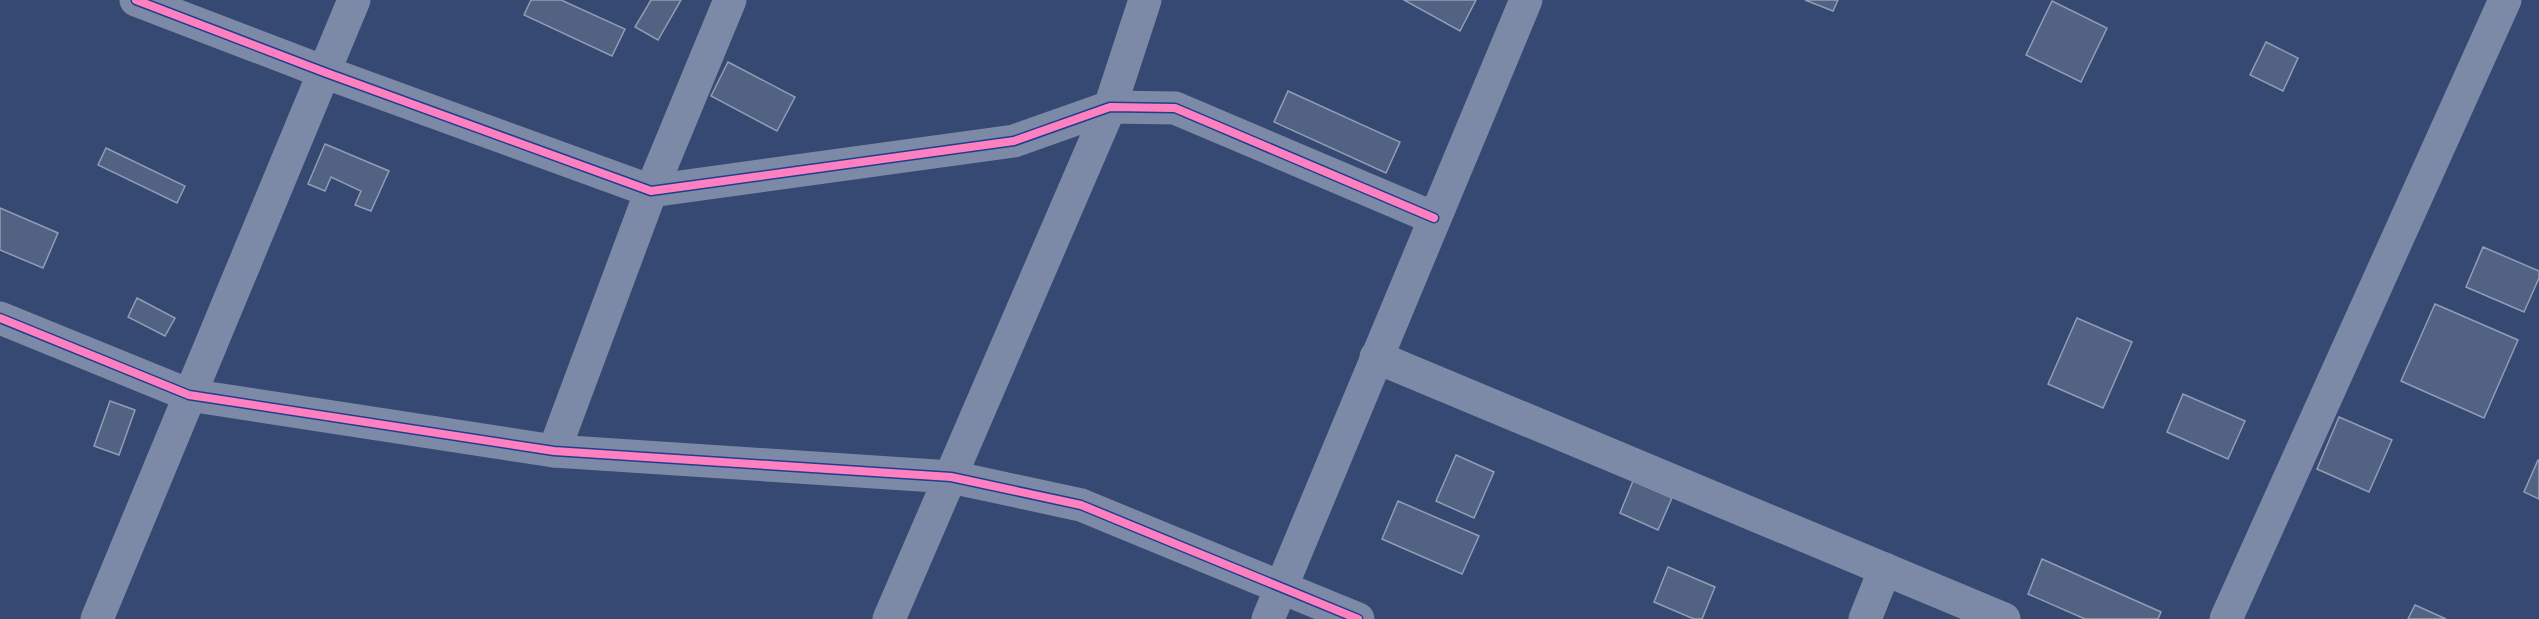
<svg xmlns="http://www.w3.org/2000/svg" width="2539" height="619" viewBox="0 0 2539 619" font-family="'Varela Round',sans-serif">
	<style>
		.building { fill: #526283; stroke: #929db5; stroke-width: 1.5 }
		.lines { fill: none; stroke-linecap: round; stroke-linejoin: round }
		.minor { stroke: #7d8aa7; stroke-width: 33 }
		.cycleway-casing { stroke: #1d3f8c; stroke-width: 11 }
		.cycleway { stroke: #ff80c0; stroke-width: 8 }
	</style>
	<rect width="100%" height="100%" fill="#364973"/>
	<g class="building">
		<path d="M 531,0 L 561,0 L 625,29 L 612,56 L 524,15 Z"/>
		<path d="M 651,0 L 681,0 L 658,40 L 635,27 Z"/>
		<path d="M 1404,0 L 1476,0 L 1460,31 Z"/>
		<path d="M 1805,0 L 1838,0 L 1833,11 Z"/>
		<path d="M 2052,1 L 2107,28 L 2081,82 L 2026,55 Z"/>
		<path d="M 2266,42 L 2298,58 L 2283,91 L 2250,75 Z"/>
		<path d="M 728,62 L 795,97 L 777,131 L 711,96 Z"/>
		<path d="M 1288,91 L 1400,142 L 1386,173 L 1274,122 Z"/>
		<path d="M 325,144 L 389,171 L 371,211 L 355,205 L 361,191 L 331,177 L 325,191 L 308,184 Z"/>
		<path d="M 106,148 L 185,186 L 177,203 L 98,165 Z"/>
		<path d="M 0,208 L 58,233 L 43,268 L 0,250 Z"/>
		<path d="M 2483,247 L 2539,271 L 2539,278 L 2524,312 L 2466,287 Z"/>
		<path d="M 137,298 L 175,318 L 165,336 L 128,317 Z"/>
		<path d="M 2435,304 L 2518,340 L 2484,418 L 2401,381 Z"/>
		<path d="M 2077,318 L 2132,342 L 2103,408 L 2048,384 Z"/>
		<path d="M 2183,394 L 2245,421 L 2228,459 L 2167,432 Z"/>
		<path d="M 110,401 L 135,410 L 119,455 L 94,446 Z"/>
		<path d="M 2339,417 L 2392,440 L 2369,492 L 2317,469 Z"/>
		<path d="M 1456,455 L 1494,472 L 1474,518 L 1436,501 Z"/>
		<path d="M 2538,460 L 2539,460 L 2539,499 L 2524,492 Z"/>
		<path d="M 1633,481 L 1672,498 L 1658,530 L 1620,513 Z"/>
		<path d="M 1398,501 L 1479,536 L 1462,574 L 1382,539 Z"/>
		<path d="M 2042,559 L 2161,612 L 2158,619 L 2085,619 L 2028,594 Z"/>
		<path d="M 1668,567 L 1715,587 L 1702,619 L 1694,619 L 1654,602 Z"/>
		<path d="M 2415,605 L 2446,619 L 2408,619 Z"/>
	</g>
	<g class="lines">
		<g class="minor">
			<path d="M 136,0 L 324,72 L 651,191 L 1014,141 L 1110,107 L 1175,108 L 1434,218"/>
			<path d="M 0,318 L 189,395 L 554,451 L 951,477 L 1081,505 L 1358,619"/>
			<path d="M 1376,357 L 2004,619"/>
			<path d="M 554,451 L 651,191 L 730,0"/>
			<path d="M 97,619 L 354,0"/>
			<path d="M 889,619 L 1110,107 L 1145,0"/>
			<path d="M 1268,619 L 1526,0"/>
			<path d="M 1865,619 L 1885,569"/>
			<path d="M 2226,619 L 2505,0"/>
		</g>
		<g class="cycleway-casing">
			<g id="cycleway">
				<path d="M 136,0 L 324,72 L 651,191 L 1014,141 L 1110,107 L 1175,108 L 1434,218"/>
				<path d="M 0,318 L 189,395 L 554,451 L 951,477 L 1081,505 L 1358,619"/>
			</g>
		</g>
		<use href="#cycleway" class="cycleway"/>
	</g>
</svg>
